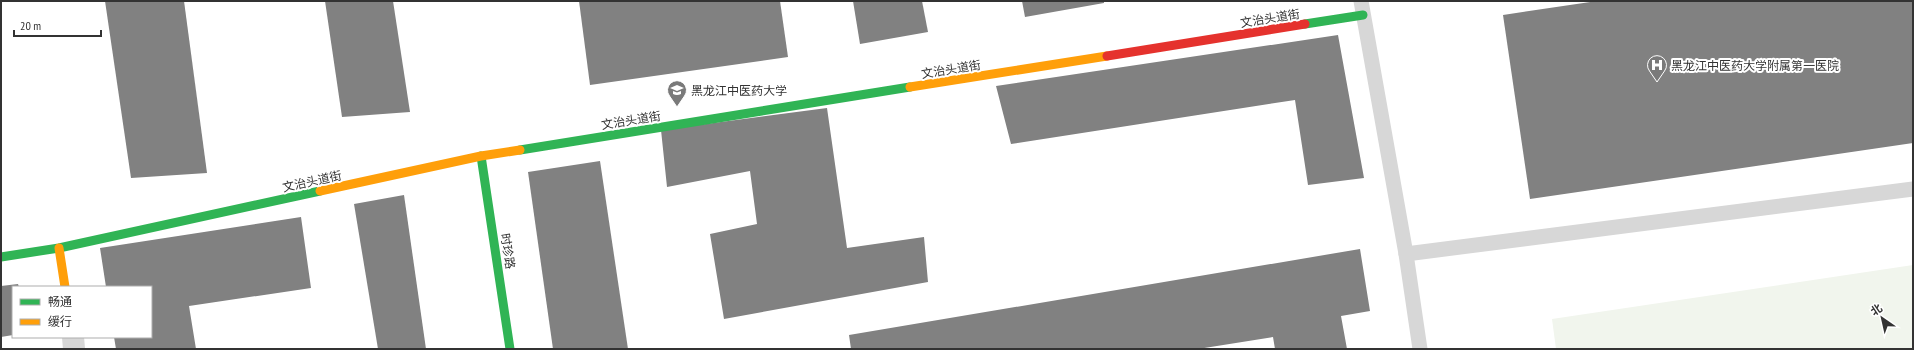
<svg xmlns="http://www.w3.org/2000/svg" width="1914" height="350" viewBox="0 0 1914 350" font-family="'PT Sans Narrow','Noto Sans SC',sans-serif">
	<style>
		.green { fill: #f1f5ed }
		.building { fill: #818181 }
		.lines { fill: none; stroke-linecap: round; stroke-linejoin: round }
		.lane { stroke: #d7d7d7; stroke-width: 15 }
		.street { stroke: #d7d7d7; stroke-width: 22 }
		.fast { stroke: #30b455; stroke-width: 9 }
		.slow { stroke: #ff9f0a; stroke-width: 9 }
		.jam { stroke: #e5322d; stroke-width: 9 }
		.labels { text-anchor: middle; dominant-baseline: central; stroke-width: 4; stroke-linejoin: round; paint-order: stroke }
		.street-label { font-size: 12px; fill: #333; stroke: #fff }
		.poi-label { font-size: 12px; fill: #333; stroke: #fff; text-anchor: start }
	</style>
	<rect width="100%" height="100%" fill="#fff"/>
	<path class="green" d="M 1913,265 L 1913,349 L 1556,349 L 1552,319 Z"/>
	<g class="building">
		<path d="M 105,1 L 184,1 L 207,173 L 131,178 Z"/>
		<path d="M 325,1 L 393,1 L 410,112 L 342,117 Z"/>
		<path d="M 579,1 L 780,1 L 788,57 L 590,85 Z"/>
		<path d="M 853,1 L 922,1 L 928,32 L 860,44 Z"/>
		<path d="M 1022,1 L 1104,1 L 1104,3 L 1025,17 Z"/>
		<path d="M 1597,1 L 1913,1 L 1913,143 L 1530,199 L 1503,15 Z"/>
		<path d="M 1338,35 L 1364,178 L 1308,185 L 1295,100 L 1011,144 L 996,86 Z"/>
		<path d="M 827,108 L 847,248 L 924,237 L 928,282 L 724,319 L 710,234 L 757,224 L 750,171 L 667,187 L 661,130 Z"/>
		<path d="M 600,161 L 628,349 L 553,349 L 528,172 Z"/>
		<path d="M 404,195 L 426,349 L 378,349 L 354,204 Z"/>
		<path d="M 301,217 L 311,288 L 189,306 L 196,349 L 116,349 L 114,337 L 151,337 L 151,287 L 106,287 L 100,248 Z"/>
		<path d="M 1360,249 L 1370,311 L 1341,316 L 1347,349 L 1275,349 L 1273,337 L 1198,349 L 851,349 L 849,335 Z"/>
		<path d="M 18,284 L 19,287 L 13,287 L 13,335 L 1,337 L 1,286 Z"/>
	</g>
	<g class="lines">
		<g class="lane">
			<path d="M 1361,1 L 1406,254 L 1420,349"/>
			<path d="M 1406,254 L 1913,189"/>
		</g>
		<path class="street" d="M 73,337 L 74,349"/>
		<g class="fast">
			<path d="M 1305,24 L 1363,15"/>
			<path d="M 520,150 L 910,87"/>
			<path d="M 481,156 L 510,349"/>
			<path d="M 1,257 L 59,248 L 320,191"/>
		</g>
		<g class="slow">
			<path d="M 910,87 L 1107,56"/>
			<path d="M 320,191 L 481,156 L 520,150"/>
			<path d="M 59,248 L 65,287"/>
		</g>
		<path class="jam" d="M 1107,56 L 1305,24"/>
	</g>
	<defs>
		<g id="hospital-pin" transform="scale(1)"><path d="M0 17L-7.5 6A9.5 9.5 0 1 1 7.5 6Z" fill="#7a7a7a" stroke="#fff"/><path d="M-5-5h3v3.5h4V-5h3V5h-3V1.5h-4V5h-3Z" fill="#fff"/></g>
		<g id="university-pin" transform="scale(1)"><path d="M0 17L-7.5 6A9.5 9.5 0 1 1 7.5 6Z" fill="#7a7a7a" stroke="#fff"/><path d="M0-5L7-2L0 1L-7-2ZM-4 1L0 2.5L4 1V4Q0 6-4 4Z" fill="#fff"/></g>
	</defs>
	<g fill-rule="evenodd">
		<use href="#hospital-pin" x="1657" y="65"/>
		<use href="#university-pin" x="677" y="90"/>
	</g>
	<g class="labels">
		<g class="street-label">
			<text transform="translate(1270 18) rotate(-9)">文治头道街</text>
			<text transform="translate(951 69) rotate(-9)">文治头道街</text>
			<text transform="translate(631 120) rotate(-9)">文治头道街</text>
			<text transform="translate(312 181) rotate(-12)">文治头道街</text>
			<text transform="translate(508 251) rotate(81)">时珍路</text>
		</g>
		<g class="poi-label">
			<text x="1671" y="65">黑龙江中医药大学附属第一医院</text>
			<text x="691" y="90">黑龙江中医药大学</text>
		</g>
	</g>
	<rect width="1914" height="350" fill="none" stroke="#333333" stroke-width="4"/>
	<rect x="12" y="286" width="140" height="52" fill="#ffffff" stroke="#adadad"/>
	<rect x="20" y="299" width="20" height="6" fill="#30b455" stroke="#adadad"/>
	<text x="48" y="306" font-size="12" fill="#333333">畅通</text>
	<rect x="20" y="319" width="20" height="6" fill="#ff9f0a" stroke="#adadad"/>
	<text x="48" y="326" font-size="12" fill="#333333">缓行</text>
	<g transform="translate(1882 318) rotate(326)" stroke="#ffffff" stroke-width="3" paint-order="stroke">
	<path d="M0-3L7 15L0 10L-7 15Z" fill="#333333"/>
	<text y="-6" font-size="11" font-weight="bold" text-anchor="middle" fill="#333333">北</text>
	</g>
	<path d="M14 30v6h87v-6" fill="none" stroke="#333333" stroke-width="2"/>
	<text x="20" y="30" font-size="12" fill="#333333" stroke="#ffffff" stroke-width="3" paint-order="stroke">20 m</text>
</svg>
